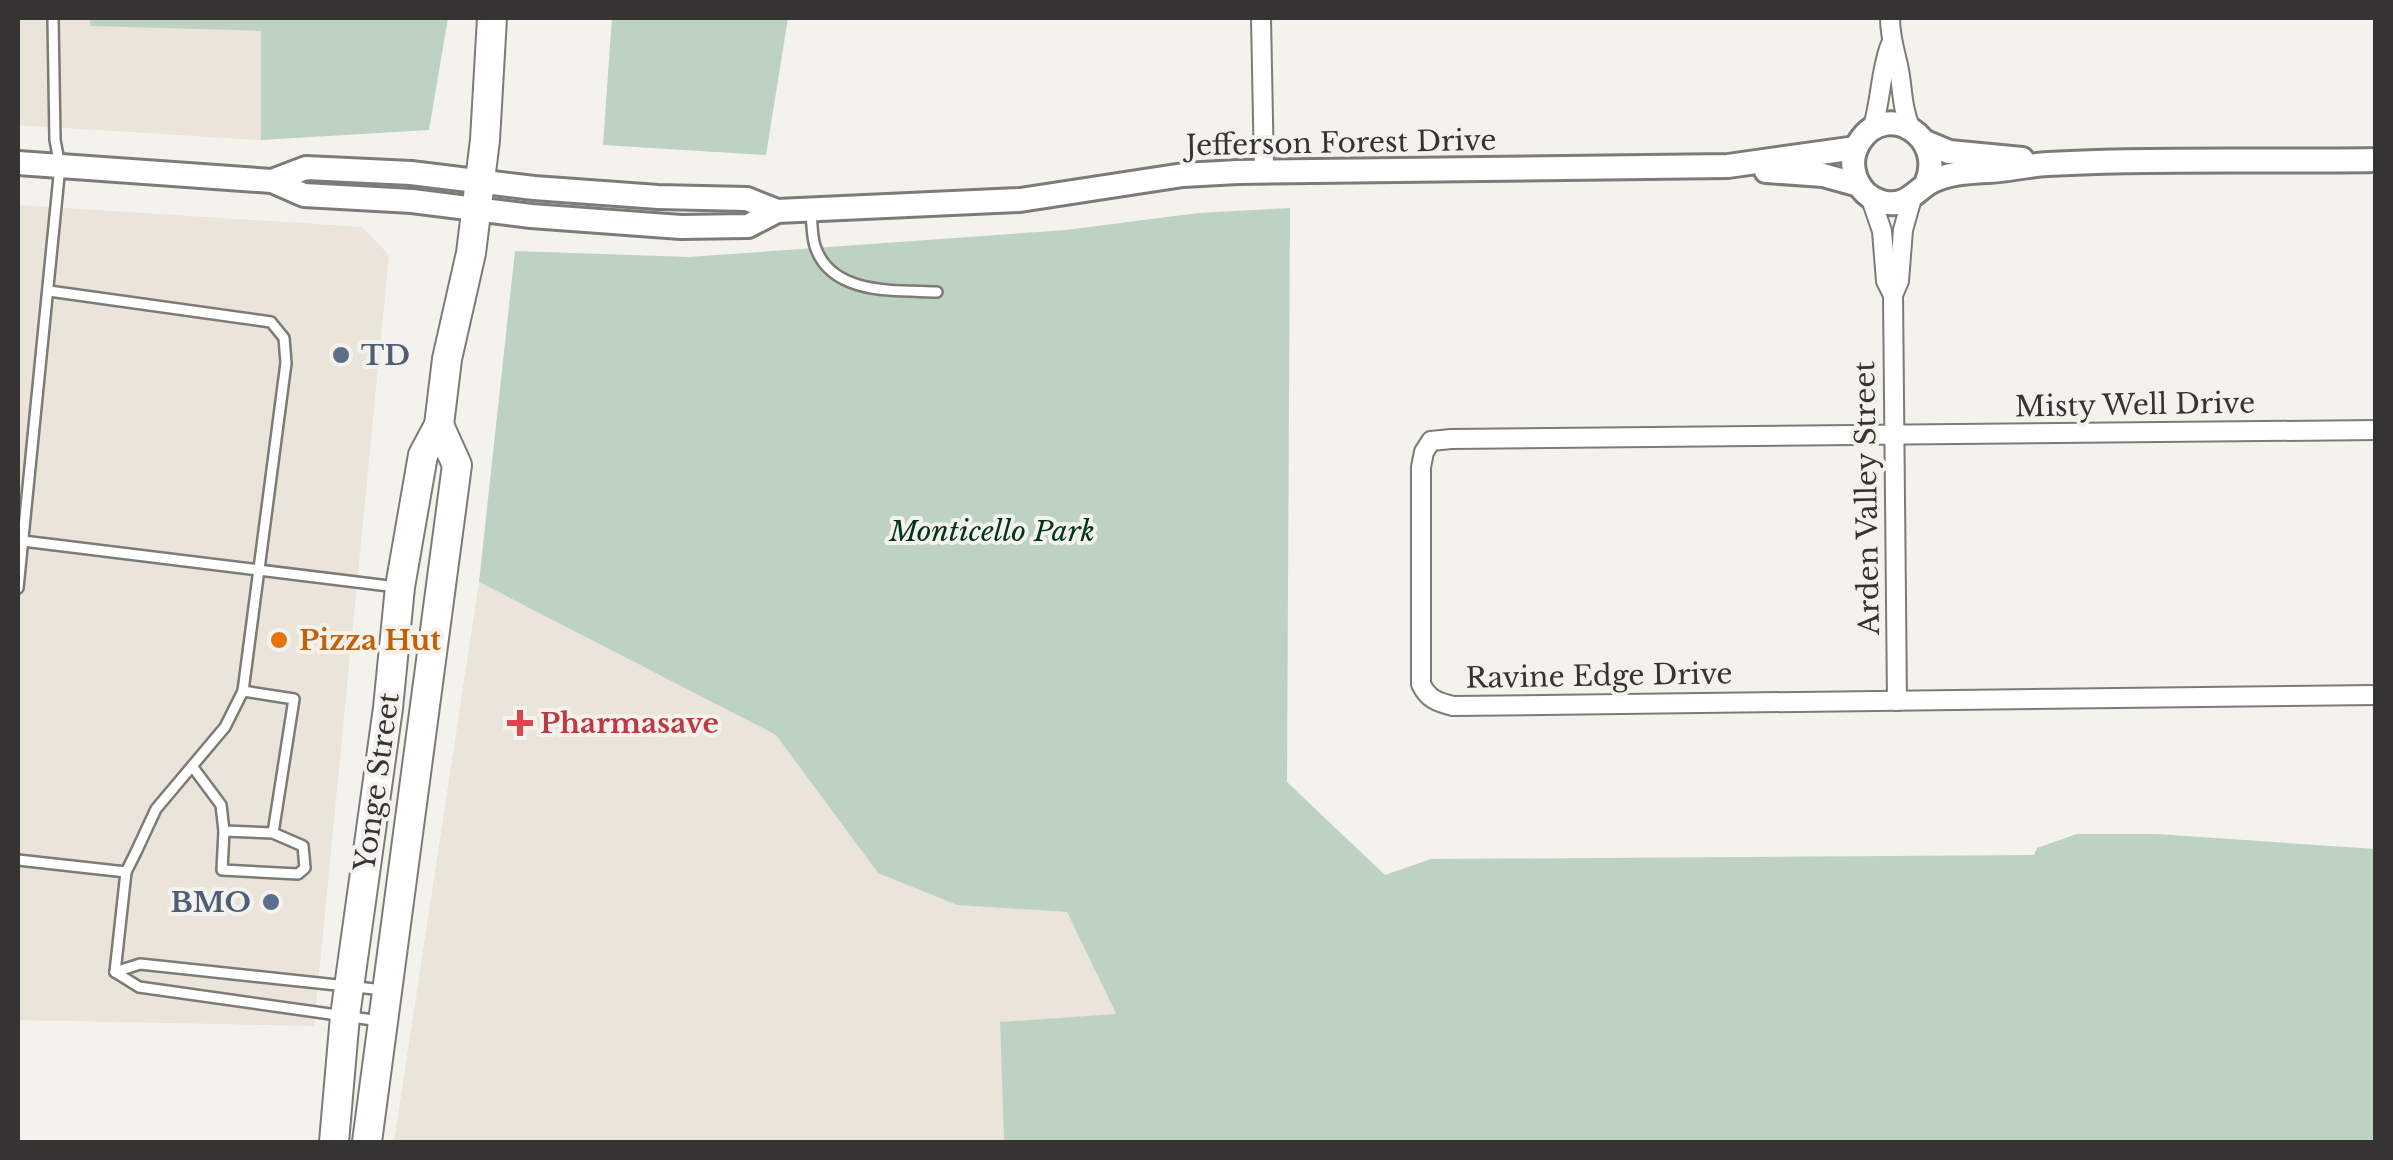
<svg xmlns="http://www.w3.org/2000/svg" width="2393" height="1160" viewBox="0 0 2393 1160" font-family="'Libre Baskerville',serif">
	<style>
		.built { fill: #eae4da }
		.green { fill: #bdd2c2 }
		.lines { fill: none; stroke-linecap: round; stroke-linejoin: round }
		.service-casing { stroke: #7d7b77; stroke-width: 14 }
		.minor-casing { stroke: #7d7b77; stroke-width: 22 }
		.tertiary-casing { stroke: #7d7b77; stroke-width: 28 }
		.primary-casing { stroke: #7d7b77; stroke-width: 32 }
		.service { stroke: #fff; stroke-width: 9 }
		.minor { stroke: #fff; stroke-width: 18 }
		.tertiary { stroke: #fff; stroke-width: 22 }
		.primary { stroke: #fff; stroke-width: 28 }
		.service-dot { fill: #5c6f8a; stroke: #f4f2ed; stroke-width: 4 }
		.food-dot { fill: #e8710a; stroke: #f4f2ed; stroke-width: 4 }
		.health-dot { fill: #e0444e; stroke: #f4f2ed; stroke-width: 4 }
		.labels { text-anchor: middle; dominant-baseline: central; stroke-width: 8; stroke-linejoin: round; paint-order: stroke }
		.street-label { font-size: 28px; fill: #353432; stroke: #f4f2ed }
		.service-label { font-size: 28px; font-weight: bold; fill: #4e5e75; stroke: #f4f2ed; text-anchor: start }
		.park-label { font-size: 28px; font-style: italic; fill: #003519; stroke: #f4f2ed }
		.food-label { font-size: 28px; font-weight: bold; fill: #c56008; stroke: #f4f2ed; text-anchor: start }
		.health-label { font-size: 28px; font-weight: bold; fill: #be3a42; stroke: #f4f2ed; text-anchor: start }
	</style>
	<rect width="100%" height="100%" fill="#f4f2ed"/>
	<g class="built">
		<path d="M 18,18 L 89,18 L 92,26 L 262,31 L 261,140 L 18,125 Z"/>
		<path d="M 18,205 L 362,227 L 389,255 L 314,1026 L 18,1020 Z"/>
		<path d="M 479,582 L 776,735 L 878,873 L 957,905 L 1067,912 L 1116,1015 L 1000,1022 L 1004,1142 L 394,1142 Z"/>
	</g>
	<g class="green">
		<path d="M 89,18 L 448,18 L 429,130 L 261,140 L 261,31 L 91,26 Z"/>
		<path d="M 612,18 L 788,18 L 766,155 L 603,145 Z"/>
		<path d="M 1290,208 L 1287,782 L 1385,875 L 1431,859 L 2034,855 L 2037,848 L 2077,834 L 2157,834 L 2375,849 L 2375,1142 L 1004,1142 L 1000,1022 L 1116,1014 L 1067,912 L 957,905 L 878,873 L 776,735 L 479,582 L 515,251 L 689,257 L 1066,230 L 1198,213 Z"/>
	</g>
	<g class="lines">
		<g class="service-casing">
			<g id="service">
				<path d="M 811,213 C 812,223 812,237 815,246 C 831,296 896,290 937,292"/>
				<path d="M 49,291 L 271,322 L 284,338 L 286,363 L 243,691 L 225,727 L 156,809 L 136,852 L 126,872 L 115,972"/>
				<path d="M 23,541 L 397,587"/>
				<path d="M 18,588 L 60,166 L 55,140 L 53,18"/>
				<path d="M 192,766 L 221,805 L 224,831 L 273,833 L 294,699 L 243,691"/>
				<path d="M 224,831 L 222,870 L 298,874 L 305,868 L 303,846 L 273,833"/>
				<path d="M 18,860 L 126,872"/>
				<path d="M 115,972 L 139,987 L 380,1021"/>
				<path d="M 115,972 L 140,964 L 384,990"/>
			</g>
		</g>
		<g class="minor-casing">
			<g id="minor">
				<path d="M 1261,18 L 1264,170"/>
				<path d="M 1890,18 C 1890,36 1894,48 1898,65 C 1903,87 1901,107 1911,129"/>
				<path d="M 1872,130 C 1881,102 1880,73 1890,46"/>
				<path d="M 1870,196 L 1882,231 L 1886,281 L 1893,295 L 1897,701"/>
				<path d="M 1893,295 L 1899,281 L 1903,230 L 1912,198"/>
				<path d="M 2376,430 L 1451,439 L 1431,441 L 1424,452 L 1421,467 L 1421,684 C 1428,699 1437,702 1453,706 L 2376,695"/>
			</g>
		</g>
		<g class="tertiary-casing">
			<g id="tertiary">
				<path d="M 1925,142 L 1949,152 L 2022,159"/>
				<path d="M 18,163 L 272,181 L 304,195 L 412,201 L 531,216 L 681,227 L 748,226 L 777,211 L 1020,200 L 1183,175 L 1238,172 L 1728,166 L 1856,148"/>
				<path d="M 1766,171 L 1823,175 L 1859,185"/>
				<path d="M 272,181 L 306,168 L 411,173 L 534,188 L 658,197 L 747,199 L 777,211"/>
				<path d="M 1926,184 C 1947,137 1887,100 1860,141 C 1845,164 1856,195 1882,202 C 1905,208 1913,193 1929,183 C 1946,173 1969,172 1988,171 C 2008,170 2028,165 2048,164 C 2157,158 2267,162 2376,160"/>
			</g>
		</g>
		<g class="primary-casing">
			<g id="primary">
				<path d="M 334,1142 L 345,1016 L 388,708 L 400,587 L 423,455 L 439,425 L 447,359 L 471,253 L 485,140 L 492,18"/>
				<path d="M 367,1142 L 457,465 L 439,425"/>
			</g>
		</g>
		<use href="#service" class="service"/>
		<use href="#minor" class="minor"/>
		<use href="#tertiary" class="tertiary"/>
		<use href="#primary" class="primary"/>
	</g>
	<g class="service-dot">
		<circle cx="341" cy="355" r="10"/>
		<circle cx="271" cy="902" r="10"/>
	</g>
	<circle class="food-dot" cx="279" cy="640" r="10"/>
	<path class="health-dot" d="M515 708h10v10h10v10h-10v10h-10v-10h-10v-10h10z"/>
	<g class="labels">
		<g class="street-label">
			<text transform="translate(1341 143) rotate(-1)">Jefferson Forest Drive</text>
			<text transform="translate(2135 405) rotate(-1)">Misty Well Drive</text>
			<text transform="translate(1867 498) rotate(-91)">Arden Valley Street</text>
			<text transform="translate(1599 676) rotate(-1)">Ravine Edge Drive</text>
			<text transform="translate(377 782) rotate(-82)">Yonge Street</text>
		</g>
		<g class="service-label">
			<text x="361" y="355">TD</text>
			<text x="251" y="902" text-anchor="end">BMO</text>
		</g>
		<g class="park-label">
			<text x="992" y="531">Monticello Park</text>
		</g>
		<g class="food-label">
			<text x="299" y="640">Pizza Hut</text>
		</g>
		<g class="health-label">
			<text x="540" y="723">Pharmasave</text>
		</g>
	</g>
	<rect width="2393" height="1160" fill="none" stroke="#353432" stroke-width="40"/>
</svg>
